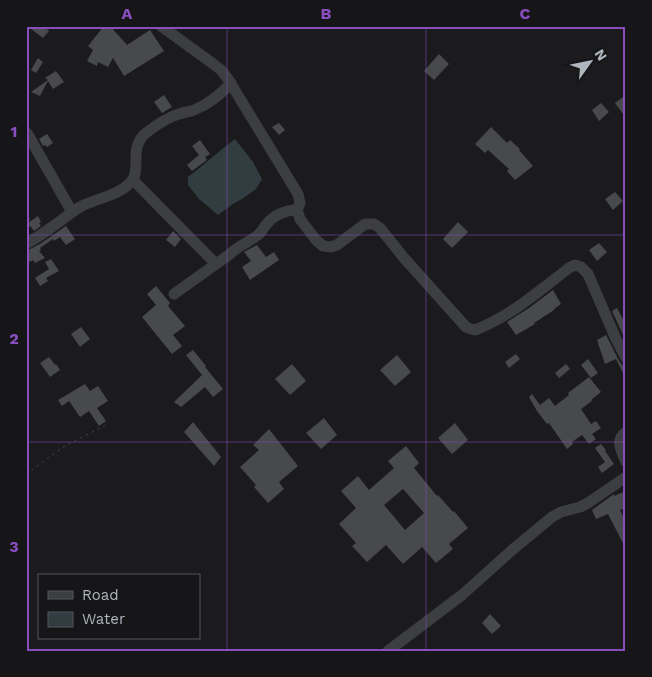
<svg xmlns="http://www.w3.org/2000/svg" width="652" height="677" viewBox="0 0 652 677" font-family="'Work Sans',sans-serif">
	<style>
		.water { fill: #313d41 }
		.building { fill: #48494d; fill-rule: evenodd }
		.lines { fill: none; stroke-linecap: round; stroke-linejoin: round }
		.path { stroke: #424549; stroke-width: 1; stroke-dasharray: 2.5 4; stroke-linecap: butt }
		.minor { stroke: #3c3e42; stroke-width: 11 }
		.grid { fill: none; stroke: #884ebe; stroke-width: 1; stroke-opacity: 0.55 }
		.neatline { fill: none; stroke: #884ebe; stroke-width: 2 }
		.grid-label { font-size: 16px; text-anchor: middle; font-weight: bold; fill: #884ebe }
	</style>
	<rect width="100%" height="100%" fill="#1b1b1d"/>
	<path class="water" d="M 235,139 L 253,162 L 262,179 L 256,189 L 242,199 L 233,204 L 218,215 L 199,199 L 188,185 L 188,177 C 204,165 219,151 235,139 Z"/>
	<g class="building">
		<path d="M 27,26 L 43,26 L 49,31 L 43,38 Z"/>
		<path d="M 104,26 L 110,26 L 127,45 L 150,30 L 164,51 L 124,76 L 113,58 L 108,67 L 98,62 L 97,66 L 87,61 L 93,50 L 88,46 Z"/>
		<path d="M 439,54 L 449,64 L 434,80 L 424,71 Z"/>
		<path d="M 38,58 L 43,62 L 36,73 L 31,70 Z"/>
		<path d="M 56,71 L 64,82 L 53,89 L 48,81 L 40,96 L 31,92 L 48,80 L 45,78 Z"/>
		<path d="M 164,95 L 172,107 L 162,113 L 154,102 Z"/>
		<path d="M 626,95 L 626,118 L 615,103 Z"/>
		<path d="M 601,103 L 609,112 L 599,121 L 592,110 Z"/>
		<path d="M 279,123 L 285,130 L 279,135 L 272,127 Z"/>
		<path d="M 491,127 L 507,143 L 510,140 L 520,149 L 519,150 L 533,166 L 515,180 L 507,171 L 509,169 L 488,150 L 485,153 L 475,144 Z"/>
		<path d="M 47,134 L 53,143 L 47,147 L 45,145 L 43,146 L 39,139 Z"/>
		<path d="M 200,140 L 210,154 L 205,157 L 207,160 L 192,171 L 187,165 L 199,155 L 192,146 Z"/>
		<path d="M 615,192 L 623,201 L 613,210 L 605,199 Z"/>
		<path d="M 38,216 L 41,222 L 39,223 L 41,226 L 34,231 L 28,223 Z"/>
		<path d="M 458,222 L 468,232 L 452,248 L 443,239 Z"/>
		<path d="M 66,226 L 75,239 L 66,245 L 60,237 L 54,241 L 53,239 L 40,248 L 41,250 L 39,251 L 45,258 L 35,263 L 33,260 L 26,264 L 26,251 L 40,244 Z"/>
		<path d="M 173,231 L 181,239 L 175,247 L 166,240 Z"/>
		<path d="M 599,243 L 607,252 L 597,261 L 589,250 Z"/>
		<path d="M 257,245 L 266,257 L 274,252 L 279,260 L 250,280 L 242,267 L 251,261 L 244,252 Z"/>
		<path d="M 51,259 L 59,271 L 46,278 L 48,281 L 40,286 L 35,278 L 49,269 L 45,262 Z"/>
		<path d="M 156,286 L 170,303 L 168,306 L 185,326 L 173,335 L 182,346 L 172,354 L 142,317 L 156,305 L 147,294 Z"/>
		<path d="M 553,290 L 561,304 L 554,309 L 554,310 L 534,323 L 535,324 L 516,335 L 507,322 L 529,308 Z"/>
		<path d="M 617,308 L 626,325 L 626,341 L 612,311 Z"/>
		<path d="M 81,327 L 90,339 L 80,347 L 71,334 Z"/>
		<path d="M 606,335 L 619,361 L 622,365 L 626,365 L 626,379 L 616,359 L 605,364 L 597,340 Z"/>
		<path d="M 193,350 L 206,366 L 205,367 L 223,389 L 213,397 L 205,387 L 181,407 L 174,402 L 202,375 L 186,355 Z"/>
		<path d="M 516,354 L 520,359 L 509,368 L 505,362 Z"/>
		<path d="M 397,355 L 411,372 L 395,386 L 380,370 Z"/>
		<path d="M 49,357 L 55,365 L 56,364 L 60,370 L 50,377 L 40,363 Z"/>
		<path d="M 588,359 L 598,373 L 591,378 L 581,365 Z"/>
		<path d="M 292,364 L 306,381 L 290,395 L 275,379 Z"/>
		<path d="M 566,364 L 570,369 L 559,378 L 555,373 Z"/>
		<path d="M 589,377 L 601,392 L 591,400 L 592,401 L 581,409 L 591,424 L 596,421 L 601,428 L 592,434 L 596,439 L 589,444 L 582,435 L 572,442 L 573,444 L 567,449 L 549,423 L 547,424 L 537,411 L 529,397 L 532,394 L 540,405 L 549,398 L 555,406 L 569,395 L 568,393 Z"/>
		<path d="M 85,384 L 90,391 L 98,386 L 108,401 L 97,408 L 106,421 L 99,426 L 89,411 L 80,417 L 69,401 L 62,406 L 58,400 Z"/>
		<path d="M 324,418 L 337,435 L 321,449 L 306,433 Z"/>
		<path d="M 193,422 L 221,457 L 214,466 L 184,432 Z"/>
		<path d="M 455,423 L 468,440 L 452,454 L 438,438 Z"/>
		<path d="M 269,429 L 298,466 L 279,482 L 284,489 L 268,503 L 254,487 L 256,485 L 240,467 L 259,450 L 253,445 Z"/>
		<path d="M 601,444 L 606,450 L 605,451 L 614,464 L 602,473 L 598,467 L 605,462 L 595,448 Z"/>
		<path d="M 406,446 L 419,463 L 414,468 L 437,496 L 438,495 L 453,512 L 454,511 L 468,528 L 449,544 L 453,549 L 436,563 L 422,547 L 403,564 L 386,545 L 367,562 L 352,546 L 356,543 L 339,524 L 356,508 L 341,491 L 358,476 L 369,490 L 394,468 L 388,461 ZM 403,489 L 424,513 L 405,530 L 384,505 Z"/>
		<path d="M 626,491 L 626,508 L 620,510 L 626,522 L 626,549 L 608,514 L 596,519 L 592,510 L 614,494 L 614,496 Z"/>
		<path d="M 490,614 L 501,626 L 492,634 L 482,623 Z"/>
	</g>
	<g class="lines">
		<g class="path">
			<path d="M 26,114 L 28,114"/>
			<path d="M 26,212 L 29,218 L 30,230"/>
			<path d="M 26,474 L 65,446 L 106,425"/>
		</g>
		<g class="minor">
			<path d="M 161,26 L 212,63 L 221,70 L 228,79 L 298,194 L 300,203 L 297,210 L 300,219 L 316,240 L 323,246 L 331,247 L 337,245 L 365,224 L 374,224 L 380,228 L 404,258 L 466,327 L 471,329 L 475,330 C 511,316 539,291 569,268 L 575,265 L 581,267 L 588,274 L 616,339 L 626,358"/>
			<path d="M 27,133 L 72,212"/>
			<path d="M 133,180 L 216,264"/>
			<path d="M 26,244 C 35,239 44,233 52,227 C 61,221 70,213 80,207 C 96,198 117,197 131,182 C 142,169 128,148 146,133 C 155,126 168,117 179,114 C 184,112 189,112 194,110 C 207,105 221,94 231,83"/>
			<path d="M 174,294 L 230,254 C 239,245 250,242 259,234 C 263,231 263,228 266,225 C 273,215 286,210 297,210"/>
			<path d="M 626,432 C 614,441 622,451 626,462"/>
			<path d="M 388,651 L 462,595 L 511,551 L 552,517 L 561,512 L 580,507 L 588,503 L 626,477"/>
		</g>
	</g>
	<path class="grid" d="M 227,26 L 227,651M 426,26 L 426,651M 26,235 L 626,235M 26,442 L 626,442"/>
	<rect width="652" height="677" fill="none" stroke="#161618" stroke-width="55"/>
	<rect x="38" y="574" width="162" height="65" fill="#161618" stroke="#53565a"/>
	<rect x="48" y="591" width="25" height="8" fill="#3c3e42" stroke="#53565a"/>
	<text x="82" y="600" font-size="15" fill="#aeb5bc">Road</text>
	<rect x="48" y="612" width="25" height="15" fill="#313d41" stroke="#53565a"/>
	<text x="82" y="624" font-size="15" fill="#aeb5bc">Water</text>
	<g transform="translate(590 62) rotate(57)" stroke="#161618" stroke-width="4" paint-order="stroke">
	<path d="M0-4L9 19L0 12L-9 19Z" fill="#aeb5bc"/>
	<text y="-8" font-size="14" font-weight="bold" text-anchor="middle" fill="#aeb5bc">N</text>
	</g>
	<rect x="28" y="28" width="596" height="622" class="neatline"/>
	<g class="grid-label">
		<text x="127" y="19">A</text>
		<text x="326" y="19">B</text>
		<text x="525" y="19">C</text>
		<text x="14" y="137">1</text>
		<text x="14" y="344">2</text>
		<text x="14" y="552">3</text>
	</g>
</svg>
